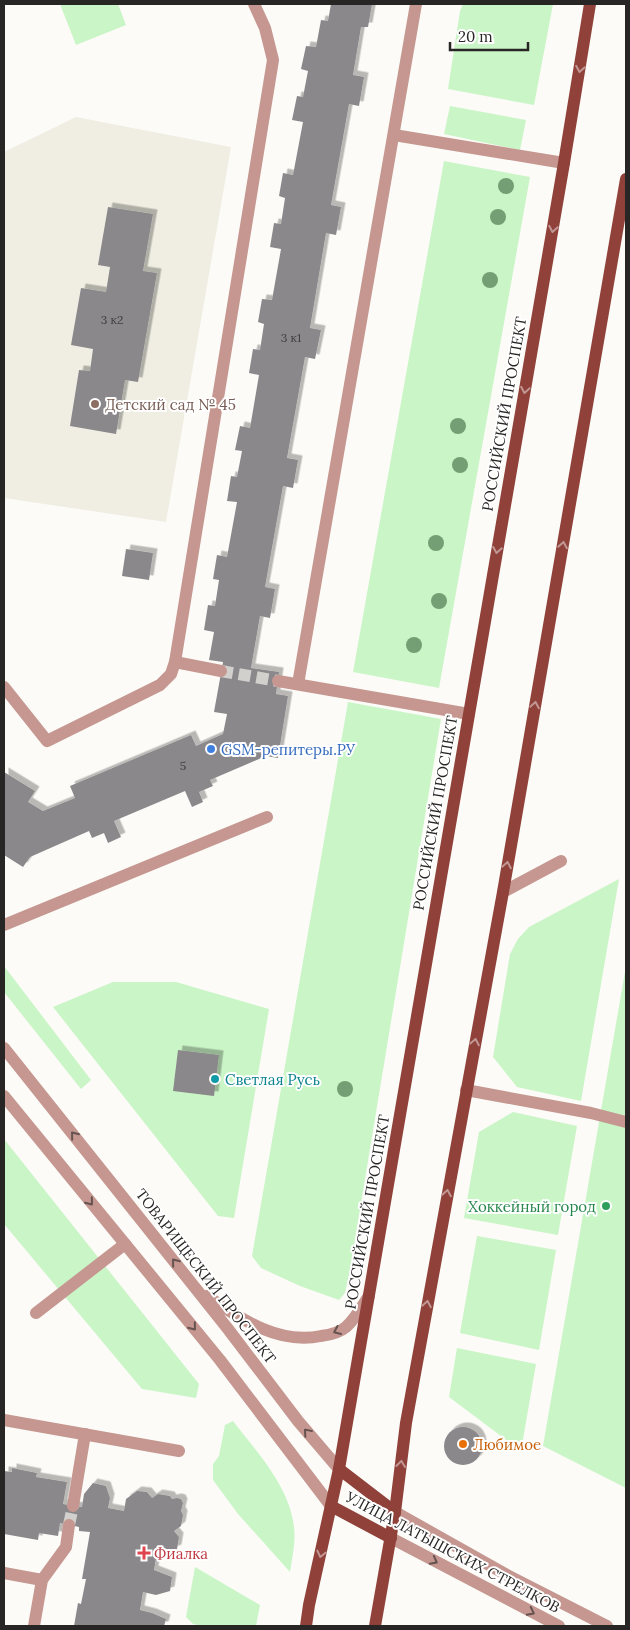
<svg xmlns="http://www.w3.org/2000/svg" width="630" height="1630" viewBox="0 0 630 1630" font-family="Lora,serif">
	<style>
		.built { fill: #f0eee3 }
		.green { fill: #caf5c7 }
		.building { fill: #8b888b; filter: url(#shadow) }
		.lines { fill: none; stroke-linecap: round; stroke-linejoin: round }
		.minor-tunnel { stroke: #d1d0cd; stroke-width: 12; stroke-dasharray: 12 6; stroke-linecap: butt }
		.minor { stroke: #c59790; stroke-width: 12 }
		.major { stroke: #8f413a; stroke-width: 12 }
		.tree { fill: #749e74 }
		.oneway { stroke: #c19693 }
		.oneway2 { stroke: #665350 }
		.education-dot { fill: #8d6e63; stroke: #fff; stroke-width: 2 }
		.shop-dot { fill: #3f7fe0; stroke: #fff; stroke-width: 2 }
		.culture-dot { fill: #0f9aa8; stroke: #fff; stroke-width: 2 }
		.leisure-dot { fill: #2e9e5b; stroke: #fff; stroke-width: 2 }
		.food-dot { fill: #e8710a; stroke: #fff; stroke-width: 2 }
		.health-dot { fill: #e0444e; stroke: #fff; stroke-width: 2 }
		.labels { text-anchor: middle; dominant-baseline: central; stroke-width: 4; stroke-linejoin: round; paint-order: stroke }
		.number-label { font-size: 12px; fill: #403e3e }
		.education-label { font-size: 15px; fill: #785e54; stroke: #fff; text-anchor: start }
		.street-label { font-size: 15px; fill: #272625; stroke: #fff }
		.shop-label { font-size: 15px; fill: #366cbe; stroke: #fff; text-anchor: start }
		.culture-label { font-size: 15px; fill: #0d838f; stroke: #fff; text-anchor: start }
		.leisure-label { font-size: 15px; fill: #27864d; stroke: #fff; text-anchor: end }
		.food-label { font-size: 15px; fill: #c56008; stroke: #fff; text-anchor: start }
		.health-label { font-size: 15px; fill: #be3a42; stroke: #fff; text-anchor: start }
	</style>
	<defs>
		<filter id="shadow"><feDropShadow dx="4.5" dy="-4.5" stdDeviation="0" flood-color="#0004"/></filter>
	</defs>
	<rect width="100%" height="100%" fill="#fcfbf7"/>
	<path class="built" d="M 76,117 L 231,147 L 166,522 L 4,498 L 4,152 Z"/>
	<g class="green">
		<path d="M 60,4 L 118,4 L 126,25 L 76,45 Z"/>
		<path d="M 463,4 L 553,4 L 534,105 L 448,89 L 460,11 Z"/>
		<path d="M 450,106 L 526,120 L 520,150 L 444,134 Z"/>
		<path d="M 444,161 L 530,177 L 439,688 L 353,672 Z"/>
		<path d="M 348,702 L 441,719 L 350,1270 L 345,1293 L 339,1300 L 300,1286 L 261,1268 L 252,1256 Z"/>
		<path d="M 619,879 L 581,1101 L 517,1087 L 493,1057 L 510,954 L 518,939 L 529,927 Z"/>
		<path d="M 4,966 L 91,1080 L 81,1089 L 4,992 Z"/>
		<path d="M 626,966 L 626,1488 L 543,1446 Z"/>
		<path d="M 113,982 L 176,982 L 269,1009 L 234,1218 L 218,1216 L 53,1007 Z"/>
		<path d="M 513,1112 L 577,1126 L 558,1235 L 464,1218 L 479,1132 Z"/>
		<path d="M 4,1139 L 199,1384 L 196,1398 L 142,1389 L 4,1224 Z"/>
		<path d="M 477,1236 L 556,1250 L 539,1350 L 460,1333 Z"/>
		<path d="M 457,1348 L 536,1364 L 521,1451 L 449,1397 Z"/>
		<path d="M 233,1421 C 256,1451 290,1487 294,1527 C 296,1542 292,1558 290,1572 L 238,1514 L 213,1480 L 213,1464 L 219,1456 L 225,1425 Z"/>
		<path d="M 195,1567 L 260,1605 L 256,1626 L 202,1626 L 193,1624 L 186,1617 Z"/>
	</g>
	<g class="building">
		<path d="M 331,4 L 372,4 L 368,27 L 361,27 L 353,75 L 364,77 L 359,106 L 349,104 L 331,205 L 341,207 L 336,235 L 326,233 L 310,328 L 321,330 L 315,359 L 305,357 L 287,458 L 298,460 L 293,488 L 283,486 L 265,587 L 275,589 L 270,618 L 260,616 L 251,668 L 279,672 L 276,694 L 288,696 L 278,758 L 266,756 L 210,780 L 213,786 L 199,792 L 203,802 L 192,807 L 185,791 L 114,821 L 121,837 L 108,843 L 104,833 L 92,838 L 89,831 L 30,857 L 23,867 L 4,855 L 4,772 L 35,791 L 28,802 L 43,811 L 75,798 L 70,786 L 191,735 L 196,746 L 223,734 L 227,714 L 214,712 L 223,662 L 209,660 L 214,632 L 204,630 L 208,605 L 215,606 L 219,580 L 213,579 L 217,555 L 227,557 L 237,502 L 227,501 L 231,476 L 237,477 L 242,451 L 235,450 L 240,426 L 250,428 L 259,375 L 249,373 L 253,349 L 260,350 L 264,324 L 258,322 L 262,299 L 272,300 L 281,249 L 270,247 L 274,223 L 281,224 L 285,198 L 279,196 L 283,173 L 293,175 L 303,122 L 292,120 L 297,96 L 303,97 L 308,71 L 301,69 L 306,46 L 316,47 L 321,20 L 328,21 Z"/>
		<path d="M 108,207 L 153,214 L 143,271 L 157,273 L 138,382 L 125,380 L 116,434 L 70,426 L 79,370 L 90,371 L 93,349 L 71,345 L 81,288 L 106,292 L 110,267 L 98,265 Z"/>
		<path d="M 126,549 L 153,553 L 149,580 L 122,576 Z"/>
		<path d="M 178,1050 L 219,1055 L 214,1096 L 173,1091 Z"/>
		<circle cx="463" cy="1446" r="19"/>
		<path d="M 12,1468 L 37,1473 L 36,1477 L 67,1482 L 63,1504 L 73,1506 L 82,1507 L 84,1494 L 93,1483 L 106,1486 L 110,1498 L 108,1508 L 124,1511 L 126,1499 L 137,1491 L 147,1492 L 152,1498 L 158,1494 L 170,1496 L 172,1499 L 177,1498 L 181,1499 L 183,1503 L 181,1511 L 183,1515 L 181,1526 L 174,1531 L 179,1537 L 177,1549 L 165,1553 L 157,1552 L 154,1570 L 172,1577 L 170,1591 L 156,1595 L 143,1592 L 140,1610 L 152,1613 L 166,1619 L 164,1626 L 74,1626 L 78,1603 L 81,1604 L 86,1579 L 82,1579 L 90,1532 L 79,1531 L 79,1527 L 60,1523 L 58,1536 L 39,1533 L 38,1540 L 4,1534 L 4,1471 L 12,1472 Z"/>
	</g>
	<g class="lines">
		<g class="minor-tunnel">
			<path d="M 221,671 L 278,681"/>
			<path d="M 69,1525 L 73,1506"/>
		</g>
		<g class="minor">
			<path d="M 394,135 L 564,163"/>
			<path d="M 175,662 L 221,671"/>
			<path d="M 278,681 L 469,714"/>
			<path d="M 298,684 L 416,4"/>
			<path d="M 4,687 L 47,741 L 160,685 L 171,674 L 175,662 L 273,60 L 265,28 L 254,4"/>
			<path d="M 503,892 L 561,861"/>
			<path d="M 4,925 L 267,817"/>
			<path d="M 4,1048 L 228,1329 L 298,1421 L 339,1469"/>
			<path d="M 466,1090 L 591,1113 L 626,1122"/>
			<path d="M 4,1096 L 220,1360 L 331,1506"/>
			<path d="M 207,1296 C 241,1319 278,1345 321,1336 C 330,1335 339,1333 346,1327 C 356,1318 362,1306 369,1296"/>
			<path d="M 36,1313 L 125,1244"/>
			<path d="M 4,1420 L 179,1451"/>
			<path d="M 73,1506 L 85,1434"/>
			<path d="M 395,1512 L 507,1575 L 607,1626"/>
			<path d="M 391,1538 L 559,1626"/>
			<path d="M 4,1573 L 42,1580"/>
			<path d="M 34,1626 L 42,1580 L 66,1547 L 69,1525"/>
		</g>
		<g class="major">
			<path d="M 339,1469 L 395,1512"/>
			<path d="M 331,1506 L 391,1538"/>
			<path d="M 306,1626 L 309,1605 L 339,1469 L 564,163 L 590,4"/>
			<path d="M 375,1626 L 395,1512 L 406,1423 L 503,892 L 626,179"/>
		</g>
	</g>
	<g class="tree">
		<circle cx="506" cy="186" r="8"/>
		<circle cx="498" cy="217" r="8"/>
		<circle cx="490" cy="280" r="8"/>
		<circle cx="458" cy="426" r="8"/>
		<circle cx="460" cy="465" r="8"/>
		<circle cx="436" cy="543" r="8"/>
		<circle cx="439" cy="601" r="8"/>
		<circle cx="414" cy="645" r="8"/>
		<circle cx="345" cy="1089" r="8"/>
	</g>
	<defs><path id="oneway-chevron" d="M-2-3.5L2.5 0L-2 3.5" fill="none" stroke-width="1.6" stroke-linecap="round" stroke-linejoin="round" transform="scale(1.25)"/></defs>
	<g class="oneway">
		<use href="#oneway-chevron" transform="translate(580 69) rotate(99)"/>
		<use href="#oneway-chevron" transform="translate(553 229) rotate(100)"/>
		<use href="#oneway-chevron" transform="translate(525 390) rotate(100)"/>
		<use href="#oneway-chevron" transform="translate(563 545) rotate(-80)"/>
		<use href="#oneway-chevron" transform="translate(497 550) rotate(100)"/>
		<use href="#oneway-chevron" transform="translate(535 705) rotate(-80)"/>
		<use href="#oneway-chevron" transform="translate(507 865) rotate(-80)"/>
		<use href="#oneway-chevron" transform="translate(475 1042) rotate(-79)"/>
		<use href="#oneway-chevron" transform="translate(447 1193) rotate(-80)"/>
		<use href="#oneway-chevron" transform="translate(427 1304) rotate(-80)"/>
		<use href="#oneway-chevron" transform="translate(401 1464) rotate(-83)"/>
		<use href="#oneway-chevron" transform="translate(321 1554) rotate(103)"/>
	</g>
	<g class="oneway2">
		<use href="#oneway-chevron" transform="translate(74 1135) rotate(-129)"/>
		<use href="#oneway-chevron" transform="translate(90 1202) rotate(51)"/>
		<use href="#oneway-chevron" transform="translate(175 1262) rotate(-129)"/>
		<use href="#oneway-chevron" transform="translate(193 1327) rotate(51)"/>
		<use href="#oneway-chevron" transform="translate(337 1331) rotate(156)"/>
		<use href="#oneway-chevron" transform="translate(307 1432) rotate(-131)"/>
		<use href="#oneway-chevron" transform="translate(434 1561) rotate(28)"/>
		<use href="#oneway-chevron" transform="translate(531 1612) rotate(27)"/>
	</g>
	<circle class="education-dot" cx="95" cy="404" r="5"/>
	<circle class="shop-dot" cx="211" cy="749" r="5"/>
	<circle class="culture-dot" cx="215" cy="1079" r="5"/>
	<circle class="leisure-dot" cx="606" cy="1206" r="5"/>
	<circle class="food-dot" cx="463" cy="1444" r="5"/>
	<path class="health-dot" d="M141.5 1545.5h5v5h5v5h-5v5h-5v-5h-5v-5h5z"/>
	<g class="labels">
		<g class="number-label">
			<text x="112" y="319">3 к2</text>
			<text x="291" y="337">3 к1</text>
			<text x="183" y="765">5</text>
		</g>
		<g class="education-label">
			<text x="105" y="404">Детский сад № 45</text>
		</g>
		<g class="street-label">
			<text transform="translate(504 414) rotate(-80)">РОССИЙСКИЙ ПРОСПЕКТ</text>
			<text transform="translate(435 813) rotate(-80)">РОССИЙСКИЙ ПРОСПЕКТ</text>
			<text transform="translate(367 1212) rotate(-80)">РОССИЙСКИЙ ПРОСПЕКТ</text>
			<text transform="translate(206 1276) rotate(52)">ТОВАРИЩЕСКИЙ ПРОСПЕКТ</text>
			<text transform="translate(453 1552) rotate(28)">УЛИЦА ЛАТЫШСКИХ СТРЕЛКОВ</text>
		</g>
		<g class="shop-label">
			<text x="221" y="749">GSM-репитеры.РУ</text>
		</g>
		<g class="culture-label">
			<text x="225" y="1079">Светлая Русь</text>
		</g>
		<g class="leisure-label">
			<text x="596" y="1206">Хоккейный город</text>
		</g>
		<g class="food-label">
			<text x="473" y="1444">Любимое</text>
		</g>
		<g class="health-label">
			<text x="154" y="1553">Фиалка</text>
		</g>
	</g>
	<rect width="630" height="1630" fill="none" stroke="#272625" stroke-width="10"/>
	<path d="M450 42v8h78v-8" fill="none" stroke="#272625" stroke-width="2.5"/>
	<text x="458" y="42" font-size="15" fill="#272625" stroke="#ffffff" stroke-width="4" paint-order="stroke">20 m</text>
</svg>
